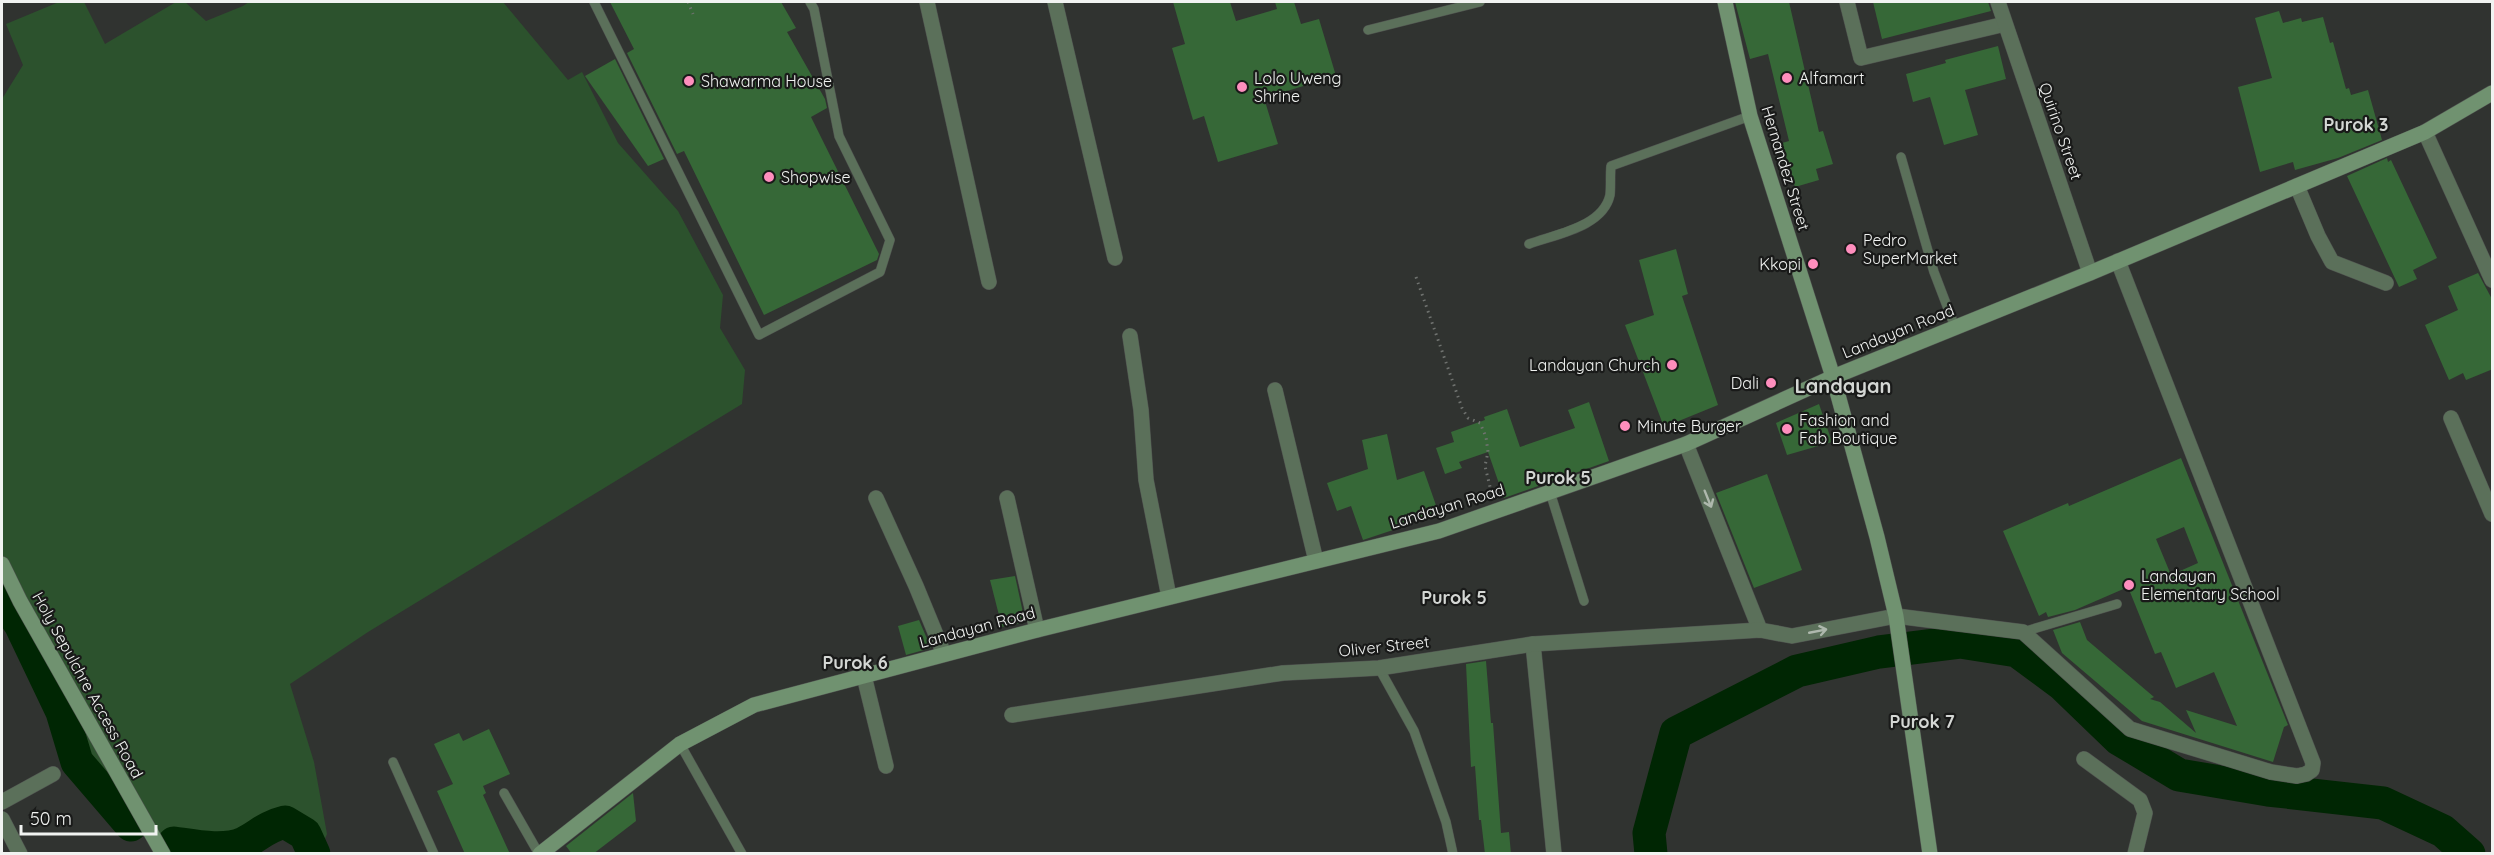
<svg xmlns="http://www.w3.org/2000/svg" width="2494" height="855" viewBox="0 0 2494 855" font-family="Quicksand,sans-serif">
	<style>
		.green { fill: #2c522d }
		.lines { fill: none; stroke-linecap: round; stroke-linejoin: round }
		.river { stroke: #002603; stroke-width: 33 }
		.building { fill: #366837; fill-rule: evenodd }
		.lane-casing { stroke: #4f524f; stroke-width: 10 }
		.street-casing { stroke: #4f524f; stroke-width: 16 }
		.secondary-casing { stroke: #4f524f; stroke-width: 16 }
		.path { stroke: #707370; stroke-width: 3; stroke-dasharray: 1.5 4.5; stroke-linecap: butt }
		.lane { stroke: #5b705a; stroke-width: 9 }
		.street { stroke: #5b705a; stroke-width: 15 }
		.secondary { stroke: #709270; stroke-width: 15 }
		.oneway { stroke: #aeb8ad }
		.poi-dot { fill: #fe8ebd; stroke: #191a19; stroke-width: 2 }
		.labels { text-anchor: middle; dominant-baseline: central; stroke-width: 4.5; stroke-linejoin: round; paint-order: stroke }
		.poi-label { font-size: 16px; fill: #f1f3f1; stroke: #191a19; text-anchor: start }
		.street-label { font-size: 16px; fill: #f1f3f1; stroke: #191a19 }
		.neighbourhood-label { font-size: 18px; font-weight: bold; fill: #d4d7d4; stroke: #191a19 }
		.quarter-label { font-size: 20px; font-weight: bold; fill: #d4d7d4; stroke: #191a19 }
	</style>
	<rect width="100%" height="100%" fill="#303330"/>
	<path class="green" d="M 59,2 L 84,2 L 105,44 L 176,2 L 185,2 L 206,21 L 243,6 L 249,2 L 503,2 L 568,80 L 582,72 L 618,143 L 678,211 L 723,295 L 720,328 L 745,370 L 742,404 L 368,632 L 290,684 L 314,762 L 327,834 L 319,853 L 314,853 L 305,834 L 285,822 L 268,827 L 242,844 L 211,848 L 174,843 L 131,825 L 77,762 L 62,712 L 20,624 L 2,592 L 2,99 L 23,65 L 6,24 Z"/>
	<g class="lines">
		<g class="river">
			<path d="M 2,598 L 20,624 L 62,712 L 77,762 L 131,825"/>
			<path d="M 174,843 C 195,846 224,852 244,843 C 260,835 265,827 285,822 L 305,834 L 314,854"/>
			<path d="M 1651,854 L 1649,833 L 1676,733 L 1797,671 L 1879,652 L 1960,642 L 2017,651 L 2063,685 L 2119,739 L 2179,775 L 2268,790 L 2383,803 L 2443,831 L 2469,854"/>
		</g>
	</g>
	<g class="building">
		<path d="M 610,2 L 781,2 L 796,28 L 787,32 L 825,99 L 827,108 L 811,117 L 879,254 L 877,260 L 764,315 L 684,151 L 677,154 L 627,53 L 634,49 Z"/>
		<path d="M 1173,2 L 1230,2 L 1236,21 L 1277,9 L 1275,2 L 1294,2 L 1301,24 L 1319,19 L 1336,76 L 1264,98 L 1278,144 L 1218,162 L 1204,116 L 1193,120 L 1172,48 L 1185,44 Z"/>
		<path d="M 1735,2 L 1789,2 L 1819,132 L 1823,131 L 1833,164 L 1816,169 L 1819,180 L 1795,187 L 1782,143 L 1789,141 L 1768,54 L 1750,59 Z"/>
		<path d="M 1873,2 L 1988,2 L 1991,11 L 1882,39 Z"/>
		<path d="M 2279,11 L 2283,23 L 2301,18 L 2302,22 L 2323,17 L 2330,43 L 2333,42 L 2346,89 L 2349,88 L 2351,95 L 2368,90 L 2382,140 L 2338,158 L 2295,170 L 2293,162 L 2260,172 L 2238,87 L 2272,78 L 2255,18 Z"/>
		<path d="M 1998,46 L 2006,79 L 1965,90 L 1978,135 L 1944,145 L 1930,97 L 1913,102 L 1906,74 L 1946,63 L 1945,60 Z"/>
		<path d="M 615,59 L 664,159 L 648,166 L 585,76 Z"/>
		<path d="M 2387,158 L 2388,162 L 2391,160 L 2437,258 L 2413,270 L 2417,279 L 2399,287 L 2347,176 Z"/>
		<path d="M 1676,249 L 1688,294 L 1682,296 L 1718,405 L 1664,427 L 1625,325 L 1654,315 L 1639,260 Z"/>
		<path d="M 2478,273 L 2493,301 L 2493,369 L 2466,380 L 2463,373 L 2449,380 L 2425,325 L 2458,310 L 2448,286 Z"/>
		<path d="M 1589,402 L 1609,461 L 1504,498 L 1488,452 L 1459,462 L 1462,468 L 1445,474 L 1436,448 L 1454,442 L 1451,432 L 1485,420 L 1484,417 L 1507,409 L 1520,447 L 1575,428 L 1568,410 Z"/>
		<path d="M 1819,404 L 1832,442 L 1787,455 L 1776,423 Z"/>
		<path d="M 1387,434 L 1397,480 L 1424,471 L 1438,511 L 1404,523 L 1405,526 L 1363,540 L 1351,506 L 1337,511 L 1327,483 L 1368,469 L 1362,440 Z"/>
		<path d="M 2181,458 L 2288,725 L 2284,727 L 2273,762 L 2142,721 L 2062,653 L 2053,630 L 2080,622 L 2087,640 L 2154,697 L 2150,699 L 2160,702 L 2196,733 L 2186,710 L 2237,726 L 2214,672 L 2176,688 L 2161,652 L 2155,654 L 2128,587 L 2075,610 L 2048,617 L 2046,612 L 2039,616 L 2003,531 L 2068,503 L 2069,506 ZM 2184,527 L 2198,563 L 2171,575 L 2156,539 Z"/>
		<path d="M 1767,474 L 1802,570 L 1754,588 L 1716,493 Z"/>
		<path d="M 1015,576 L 1025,622 L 1002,627 L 990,580 Z"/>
		<path d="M 919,620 L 931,648 L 906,655 L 898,626 Z"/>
		<path d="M 1486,661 L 1491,723 L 1493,723 L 1501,833 L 1509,832 L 1511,854 L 1485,854 L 1481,820 L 1479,820 L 1475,766 L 1471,767 L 1466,664 Z"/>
		<path d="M 489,729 L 510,774 L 483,786 L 486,793 L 483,795 L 510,854 L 465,854 L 437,791 L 453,784 L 434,744 L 459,733 L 463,741 Z"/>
		<path d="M 633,793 L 636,821 L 593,854 L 572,854 L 566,846 Z"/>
	</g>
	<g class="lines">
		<g class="lane-casing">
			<g id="lane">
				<path d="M 594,2 L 759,335 L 880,272 L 890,240 L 839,136 L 814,9 L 810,2"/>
				<path d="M 1368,30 L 1480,2"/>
				<path d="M 1901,157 L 1934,272 L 1955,327"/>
				<path d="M 1529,244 C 1556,234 1603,227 1610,195 C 1611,186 1610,175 1611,166 L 1750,116"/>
				<path d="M 1550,492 L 1584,601"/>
				<path d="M 2023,632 L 2117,604"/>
				<path d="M 1379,668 L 1414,731 L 1446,822 L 1453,854"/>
				<path d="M 680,744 L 742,854"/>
				<path d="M 393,762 L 434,854"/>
				<path d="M 504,793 L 539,854"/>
			</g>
		</g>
		<g class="street-casing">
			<g id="street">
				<path d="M 927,2 L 989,282"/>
				<path d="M 1055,2 L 1115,258"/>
				<path d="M 1847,2 L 1861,58 L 2005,24"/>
				<path d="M 1998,2 L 2090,273"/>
				<path d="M 2425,132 L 2492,280"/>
				<path d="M 2297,186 L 2318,236 L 2332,262 L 2386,283"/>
				<path d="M 1130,336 L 1141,410 L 1146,480 L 1169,597"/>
				<path d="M 1275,390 L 1316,561"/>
				<path d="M 2451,418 L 2492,514"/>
				<path d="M 1686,444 L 1760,630"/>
				<path d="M 876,498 L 916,586 L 944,654"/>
				<path d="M 1007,498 L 1037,630"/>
				<path d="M 1533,644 L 1554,854"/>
				<path d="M 864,676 L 886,766"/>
				<path d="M 1012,715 L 1283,673 L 1379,668 L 1533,644 L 1760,630 L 1792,636 L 1896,616 L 2023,632 L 2130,729 L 2271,772 L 2297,776 L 2306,774 L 2312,770 L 2313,763 L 2118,261"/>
				<path d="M 2084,759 L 2140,800 L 2145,813 L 2135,854"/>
				<path d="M 2,802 L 53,774"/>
				<path d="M 2,819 L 20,854"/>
			</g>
		</g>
		<g class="secondary-casing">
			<g id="secondary">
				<path d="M 1725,2 L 1750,116 L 1833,377 L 1877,537 L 1896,616 L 1930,854"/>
				<path d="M 2,564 L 20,601 L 163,854"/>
				<path d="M 540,854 L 680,744 L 754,705 L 1037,630 L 1439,531 L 1610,471 L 1686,444 L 1833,377 L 2090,273 L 2425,132 L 2492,93"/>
			</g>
		</g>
		<g class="path">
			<path d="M 688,2 L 693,14"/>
			<path d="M 1416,277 L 1462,408 L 1468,418 L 1480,423 L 1486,437 L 1488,452 L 1485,466 L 1492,495"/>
		</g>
		<use href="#lane" class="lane"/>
		<use href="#street" class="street"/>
		<use href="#secondary" class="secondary"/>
	</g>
	<defs><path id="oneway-shaft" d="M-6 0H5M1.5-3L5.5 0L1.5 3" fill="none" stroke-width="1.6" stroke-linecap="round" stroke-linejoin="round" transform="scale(1.5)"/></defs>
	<g class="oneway">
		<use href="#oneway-shaft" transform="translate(1708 499) rotate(68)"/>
		<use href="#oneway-shaft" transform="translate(1818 631) rotate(-11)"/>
	</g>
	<g class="poi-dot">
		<circle cx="1787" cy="78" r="6"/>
		<circle cx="689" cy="81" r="6"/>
		<circle cx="1242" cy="87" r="6"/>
		<circle cx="769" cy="177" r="6"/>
		<circle cx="1851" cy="249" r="6"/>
		<circle cx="1813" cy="264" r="6"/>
		<circle cx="1672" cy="365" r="6"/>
		<circle cx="1771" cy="383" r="6"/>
		<circle cx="1625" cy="426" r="6"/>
		<circle cx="1787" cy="429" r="6"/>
		<circle cx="2129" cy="585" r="6"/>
	</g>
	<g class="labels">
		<g class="poi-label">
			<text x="1254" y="78">Lolo Uweng<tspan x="1254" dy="18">Shrine</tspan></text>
			<text x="1799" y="78">Alfamart</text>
			<text x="701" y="81">Shawarma House</text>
			<text x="781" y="177">Shopwise</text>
			<text x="1863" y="240">Pedro<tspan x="1863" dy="18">SuperMarket</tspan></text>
			<text x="1801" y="264" text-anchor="end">Kkopi</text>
			<text x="1660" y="365" text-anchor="end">Landayan Church</text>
			<text x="1759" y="383" text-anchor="end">Dali</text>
			<text x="1799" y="420">Fashion and<tspan x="1799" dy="18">Fab Boutique</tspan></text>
			<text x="1637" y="426">Minute Burger</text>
			<text x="2141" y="576">Landayan<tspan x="2141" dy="18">Elementary School</tspan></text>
		</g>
		<g class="street-label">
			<text transform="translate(2061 131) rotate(71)">Quirino Street</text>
			<text transform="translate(1786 168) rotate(73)">Hernandez Street</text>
			<text transform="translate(1898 331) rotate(-22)">Landayan Road</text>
			<text transform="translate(1447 506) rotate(-17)">Landayan Road</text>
			<text transform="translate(977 627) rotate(-15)">Landayan Road</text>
			<text transform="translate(1384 646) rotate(-6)">Oliver Street</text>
			<text transform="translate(88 685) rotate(61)">Holy Sepulchre Access Road</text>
		</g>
		<g class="neighbourhood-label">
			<text x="2356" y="124">Purok 3</text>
			<text x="1558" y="477">Purok 5</text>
			<text x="1454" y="597">Purok 5</text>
			<text x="855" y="662">Purok 6</text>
			<text x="1922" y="721">Purok 7</text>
		</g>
		<g class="quarter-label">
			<text x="1843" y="385">Landayan</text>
		</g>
	</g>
	<rect width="2494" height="855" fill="none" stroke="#f1f3f1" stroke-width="6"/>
	<path d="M21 825v9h135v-9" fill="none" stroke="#f1f3f1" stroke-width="3"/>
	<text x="30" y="825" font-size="18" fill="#f1f3f1" stroke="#191a19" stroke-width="4.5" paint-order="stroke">50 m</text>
</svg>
